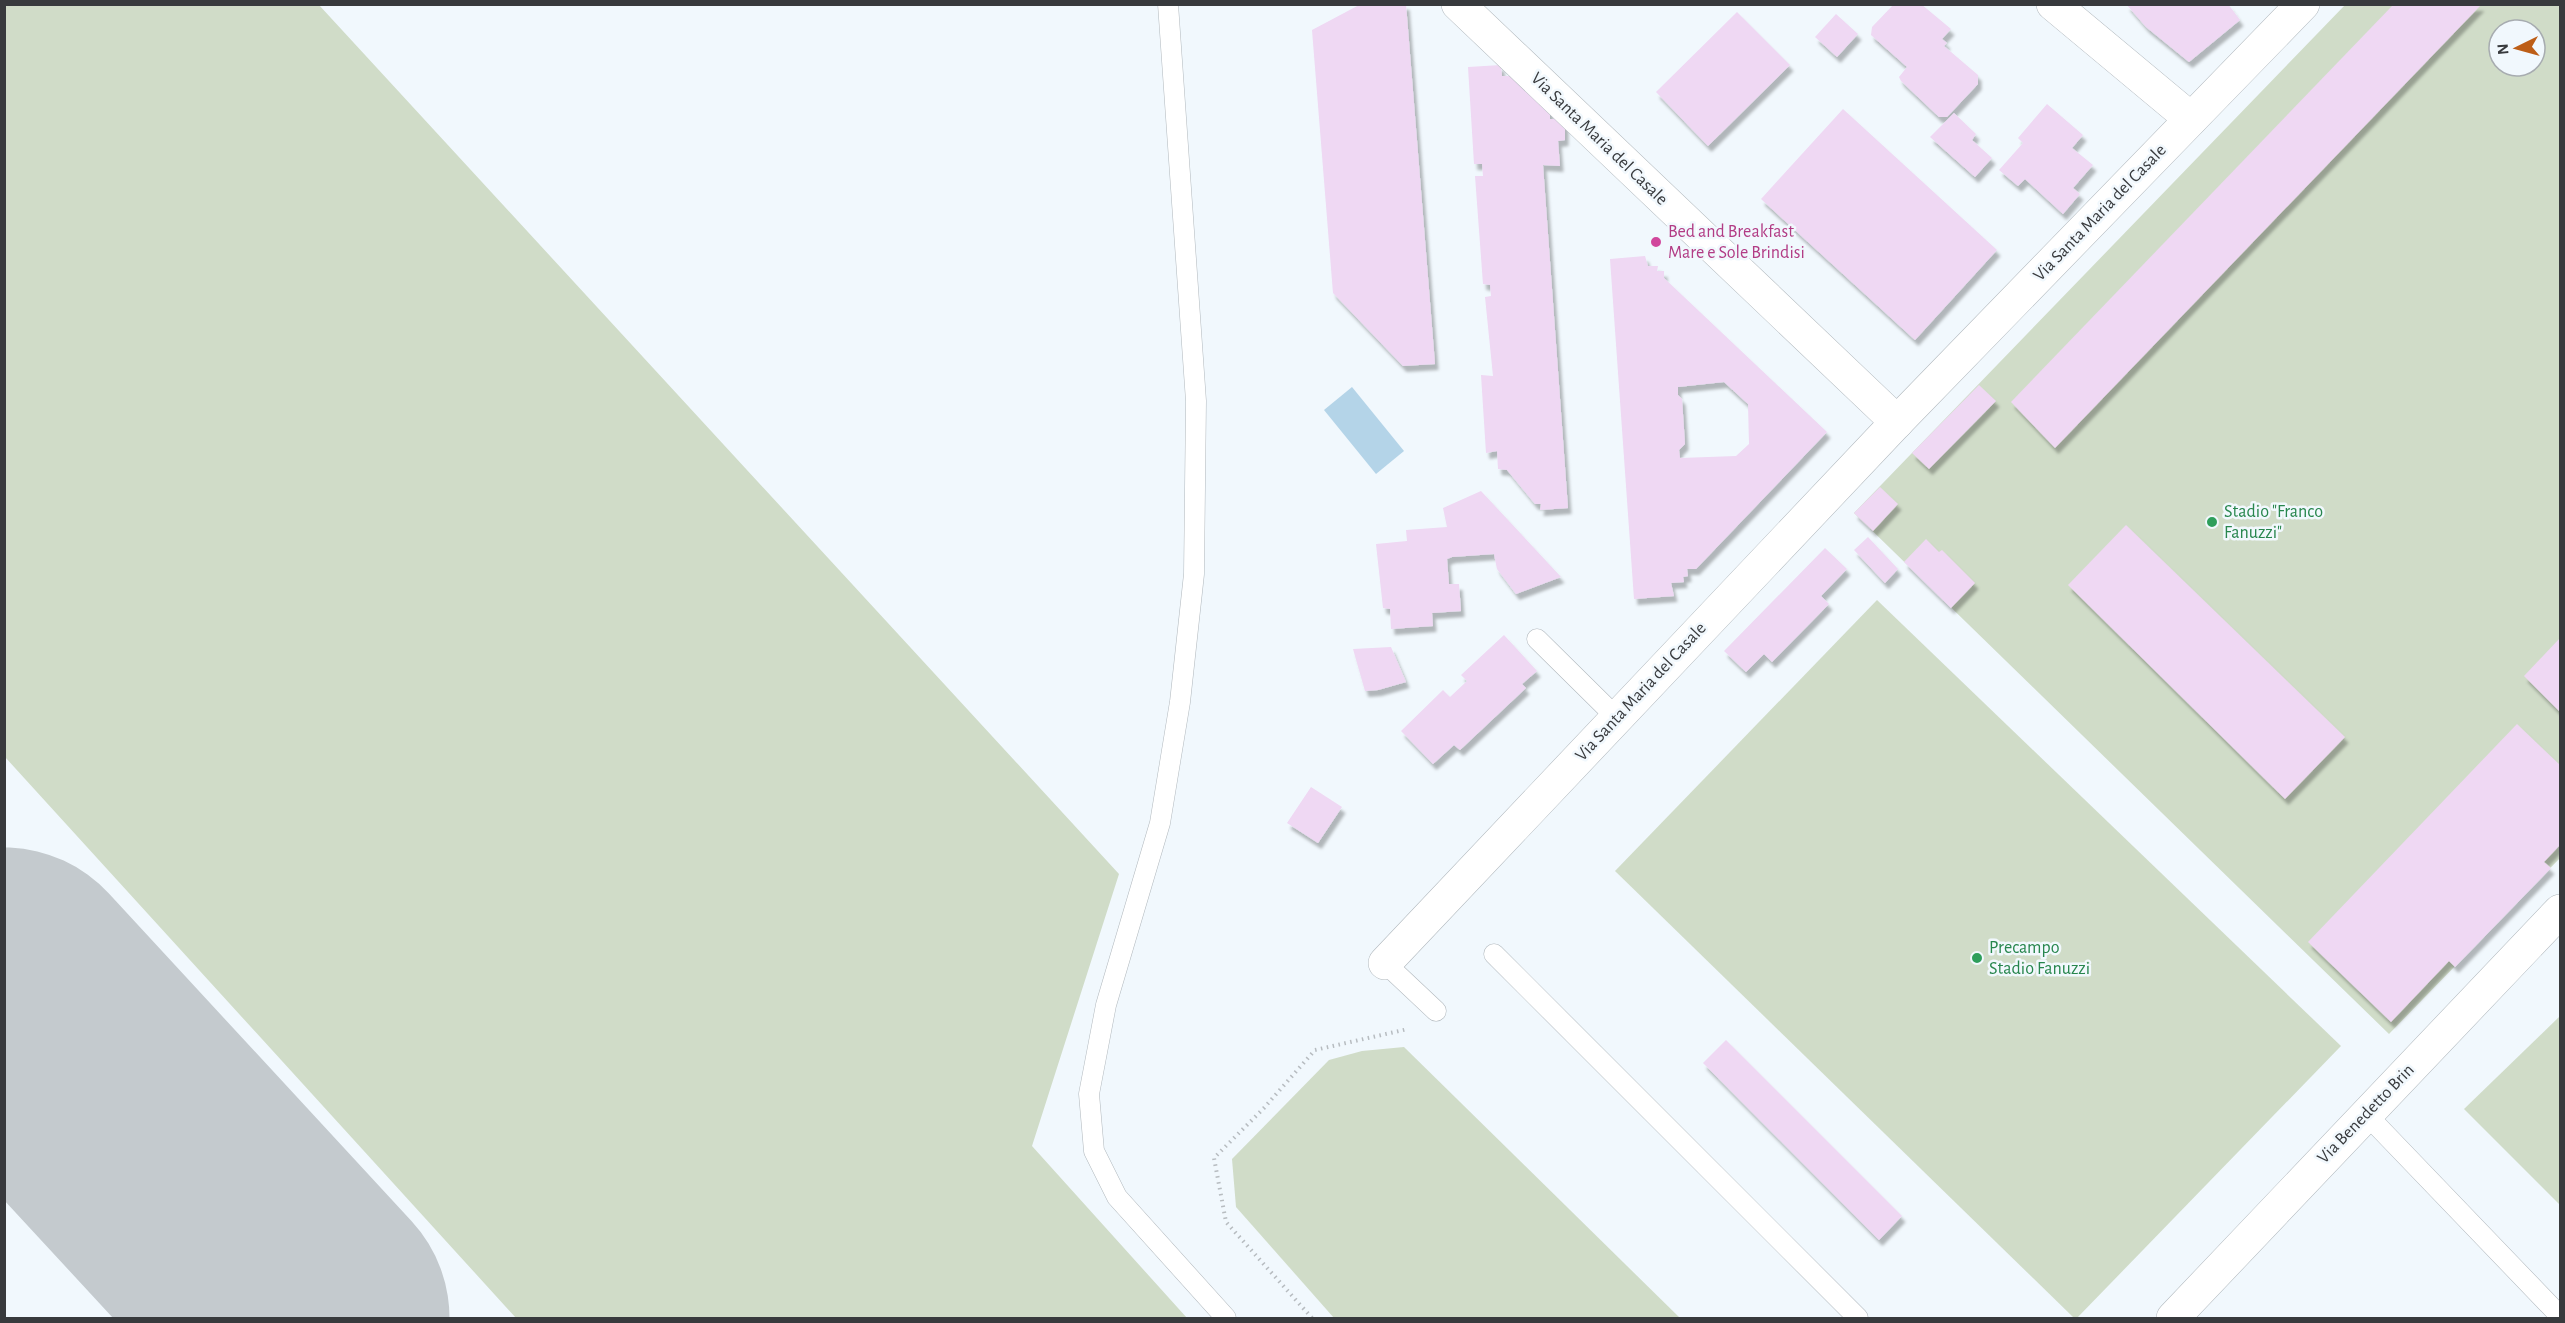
<svg xmlns="http://www.w3.org/2000/svg" width="2565" height="1323" viewBox="0 0 2565 1323" font-family="'Alegreya Sans',sans-serif">
	<style>
		.green { fill: #d0dcc8; fill-rule: evenodd }
		.water { fill: #b4d4e8 }
		.lines { fill: none; stroke-linecap: round; stroke-linejoin: round }
		.taxiway { stroke: #c4cace; stroke-width: 114 }
		.runway { stroke: #c4cace; stroke-width: 285 }
		.building { fill: #efd8f3; fill-rule: evenodd; filter: url(#shadow) }
		.service-casing { stroke: #b1b8bd; stroke-width: 21 }
		.minor-casing { stroke: #b1b8bd; stroke-width: 34 }
		.path { stroke: #b7bcc0; stroke-width: 4; stroke-dasharray: 1.5 4.5; stroke-linecap: butt }
		.service { stroke: #fff; stroke-width: 20 }
		.minor { stroke: #fff; stroke-width: 33 }
		.hotel-dot { fill: #d1479c; stroke: #f1f8fd; stroke-width: 2 }
		.leisure-dot { fill: #2e9e5b; stroke: #f1f8fd; stroke-width: 2 }
		.labels { text-anchor: middle; dominant-baseline: central; stroke-width: 5; stroke-linejoin: round; paint-order: stroke }
		.street-label { font-size: 18px; fill: #383a3d; stroke: #f1f8fd }
		.hotel-label { font-size: 18px; fill: #b23c85; stroke: #f1f8fd; text-anchor: start }
		.leisure-label { font-size: 18px; fill: #27864d; stroke: #f1f8fd; text-anchor: start }
	</style>
	<defs>
		<filter id="shadow"><feDropShadow dx="3.5" dy="6" stdDeviation="1.5" flood-color="#0004"/></filter>
	</defs>
	<rect width="100%" height="100%" fill="#f1f8fd"/>
	<g class="green">
		<path d="M 5,4 L 319,5 L 1119,874 L 1032,1146 L 1187,1318 L 516,1318 L 5,757 Z"/>
		<path d="M 2345,5 L 2560,5 L 2560,858 L 2389,1034 L 1854,513 ZM 2499,30 L 2535,30 L 2535,66 L 2499,66 Z"/>
		<path d="M 1877,600 L 2341,1046 L 2077,1318 L 2074,1318 L 1615,871 Z"/>
		<path d="M 2560,1016 L 2560,1205 L 2464,1109 Z"/>
		<path d="M 1404,1047 L 1680,1318 L 1334,1318 L 1236,1207 L 1232,1159 L 1329,1060 L 1362,1051 Z"/>
	</g>
	<path class="water" d="M 1352,387 L 1404,451 L 1376,474 L 1324,410 Z"/>
	<g class="lines">
		<path class="taxiway" d="M 104,1097 L 132,1166 L 172,1318"/>
		<path class="runway" d="M 4,990 L 307,1318"/>
	</g>
	<g class="building">
		<path d="M 1361,4 L 1406,4 L 1435,364 L 1403,366 L 1333,293 L 1312,30 Z"/>
		<path d="M 1894,4 L 1921,4 L 1951,29 L 1942,39 L 1947,43 L 1944,46 L 1978,75 L 1978,84 L 1947,117 L 1939,117 L 1901,81 L 1899,77 L 1907,67 L 1871,35 L 1872,27 Z"/>
		<path d="M 2126,4 L 2228,4 L 2240,20 L 2189,62 L 2146,27 Z"/>
		<path d="M 2393,5 L 2481,5 L 2055,448 L 2011,402 Z"/>
		<path d="M 1737,12 L 1790,65 L 1708,146 L 1656,92 Z"/>
		<path d="M 1836,14 L 1858,34 L 1837,57 L 1815,37 Z"/>
		<path d="M 1501,65 L 1502,76 L 1514,76 L 1539,95 L 1539,105 L 1550,106 L 1550,119 L 1565,119 L 1565,140 L 1558,141 L 1560,166 L 1543,165 L 1568,508 L 1540,510 L 1541,504 L 1535,504 L 1507,470 L 1498,469 L 1497,451 L 1486,453 L 1481,375 L 1493,376 L 1485,297 L 1491,296 L 1490,285 L 1483,284 L 1475,176 L 1483,176 L 1482,164 L 1474,164 L 1468,67 Z"/>
		<path d="M 2047,104 L 2083,135 L 2072,148 L 2093,165 L 2073,188 L 2080,194 L 2063,214 L 2025,179 L 2018,186 L 1999,170 L 2023,143 L 2018,138 Z"/>
		<path d="M 1843,109 L 1997,250 L 1915,340 L 1761,199 Z"/>
		<path d="M 1954,113 L 1976,134 L 1972,140 L 1992,158 L 1975,177 L 1930,137 Z"/>
		<path d="M 1645,256 L 1648,266 L 1658,266 L 1657,271 L 1664,271 L 1664,278 L 1827,432 L 1696,569 L 1687,569 L 1688,576 L 1683,577 L 1684,582 L 1671,583 L 1674,596 L 1634,599 L 1610,259 ZM 1724,382 L 1748,404 L 1749,444 L 1736,456 L 1680,458 L 1679,450 L 1685,444 L 1682,399 L 1678,395 L 1678,387 Z"/>
		<path d="M 1979,385 L 1996,401 L 1929,469 L 1912,453 Z"/>
		<path d="M 1880,487 L 1898,504 L 1873,531 L 1854,513 Z"/>
		<path d="M 1481,491 L 1561,577 L 1516,594 L 1497,569 L 1494,554 L 1452,557 L 1447,559 L 1449,584 L 1459,584 L 1461,611 L 1432,613 L 1433,626 L 1391,629 L 1390,609 L 1383,608 L 1376,544 L 1407,541 L 1406,530 L 1447,527 L 1443,508 Z"/>
		<path d="M 2126,525 L 2345,737 L 2285,799 L 2068,585 Z"/>
		<path d="M 1868,537 L 1898,569 L 1885,583 L 1854,550 Z"/>
		<path d="M 1926,539 L 1939,552 L 1942,550 L 1975,583 L 1951,608 L 1904,562 Z"/>
		<path d="M 1825,548 L 1847,569 L 1821,596 L 1829,604 L 1772,662 L 1764,654 L 1746,672 L 1724,651 Z"/>
		<path d="M 1504,635 L 1537,671 L 1522,684 L 1526,688 L 1460,750 L 1454,745 L 1433,764 L 1401,731 L 1443,690 L 1450,697 L 1467,681 L 1461,675 Z"/>
		<path d="M 2560,638 L 2560,712 L 2524,676 Z"/>
		<path d="M 1391,647 L 1406,682 L 1378,690 L 1365,691 L 1353,649 Z"/>
		<path d="M 2517,724 L 2560,765 L 2560,845 L 2544,862 L 2551,868 L 2455,967 L 2449,961 L 2391,1022 L 2308,942 Z"/>
		<path d="M 1311,787 L 1342,807 L 1318,843 L 1287,823 Z"/>
		<path d="M 1726,1040 L 1902,1216 L 1879,1240 L 1703,1063 Z"/>
	</g>
	<g class="lines">
		<g class="service-casing">
			<g id="service">
				<path d="M 1168,4 L 1196,401 L 1194,574 L 1180,702 L 1160,823 L 1106,1005 L 1089,1094 L 1094,1151 L 1117,1197 L 1226,1318"/>
				<path d="M 1537,639 L 1617,718"/>
				<path d="M 1494,954 L 1858,1318"/>
				<path d="M 1385,963 L 1436,1011"/>
				<path d="M 2366,1114 L 2560,1316"/>
			</g>
		</g>
		<g class="minor-casing">
			<g id="minor">
				<path d="M 1458,4 L 1897,422"/>
				<path d="M 2053,4 L 2191,119"/>
				<path d="M 1385,963 L 1897,422 L 2303,4"/>
				<path d="M 2173,1318 L 2560,911"/>
			</g>
		</g>
		<path class="path" d="M 1312,1318 L 1226,1222 L 1214,1158 L 1264,1108 L 1315,1050 L 1408,1029"/>
		<use href="#service" class="service"/>
		<use href="#minor" class="minor"/>
	</g>
	<circle class="hotel-dot" cx="1656" cy="242" r="6"/>
	<g class="leisure-dot">
		<circle cx="2212" cy="522" r="6"/>
		<circle cx="1977" cy="958" r="6"/>
	</g>
	<g class="labels">
		<g class="street-label">
			<text transform="translate(1599 139) rotate(44)">Via Santa Maria del Casale</text>
			<text transform="translate(2100 213) rotate(-46)">Via Santa Maria del Casale</text>
			<text transform="translate(1641 692) rotate(-47)">Via Santa Maria del Casale</text>
			<text transform="translate(2366 1114) rotate(-46)">Via Benedetto Brin</text>
		</g>
		<g class="hotel-label">
			<text x="1668" y="232">Bed and Breakfast<tspan x="1668" dy="21">Mare e Sole Brindisi</tspan></text>
		</g>
		<g class="leisure-label">
			<text x="2224" y="512">Stadio "Franco<tspan x="2224" dy="21">Fanuzzi"</tspan></text>
			<text x="1989" y="948">Precampo<tspan x="1989" dy="21">Stadio Fanuzzi</tspan></text>
		</g>
	</g>
	<rect width="2565" height="1323" fill="none" stroke="#383a3d" stroke-width="12"/>
	<g transform="translate(2517 48) rotate(265)"><circle r="28" fill="#f1f8fd" stroke="#a7acb0" stroke-width="1.5"/>
	<path d="M0-4.5L10 22L0 15L-10 22Z" fill="#bd5e17"/>
	<text y="-9" font-size="16" font-weight="bold" text-anchor="middle" fill="#383a3d">N</text>
	</g>
</svg>
